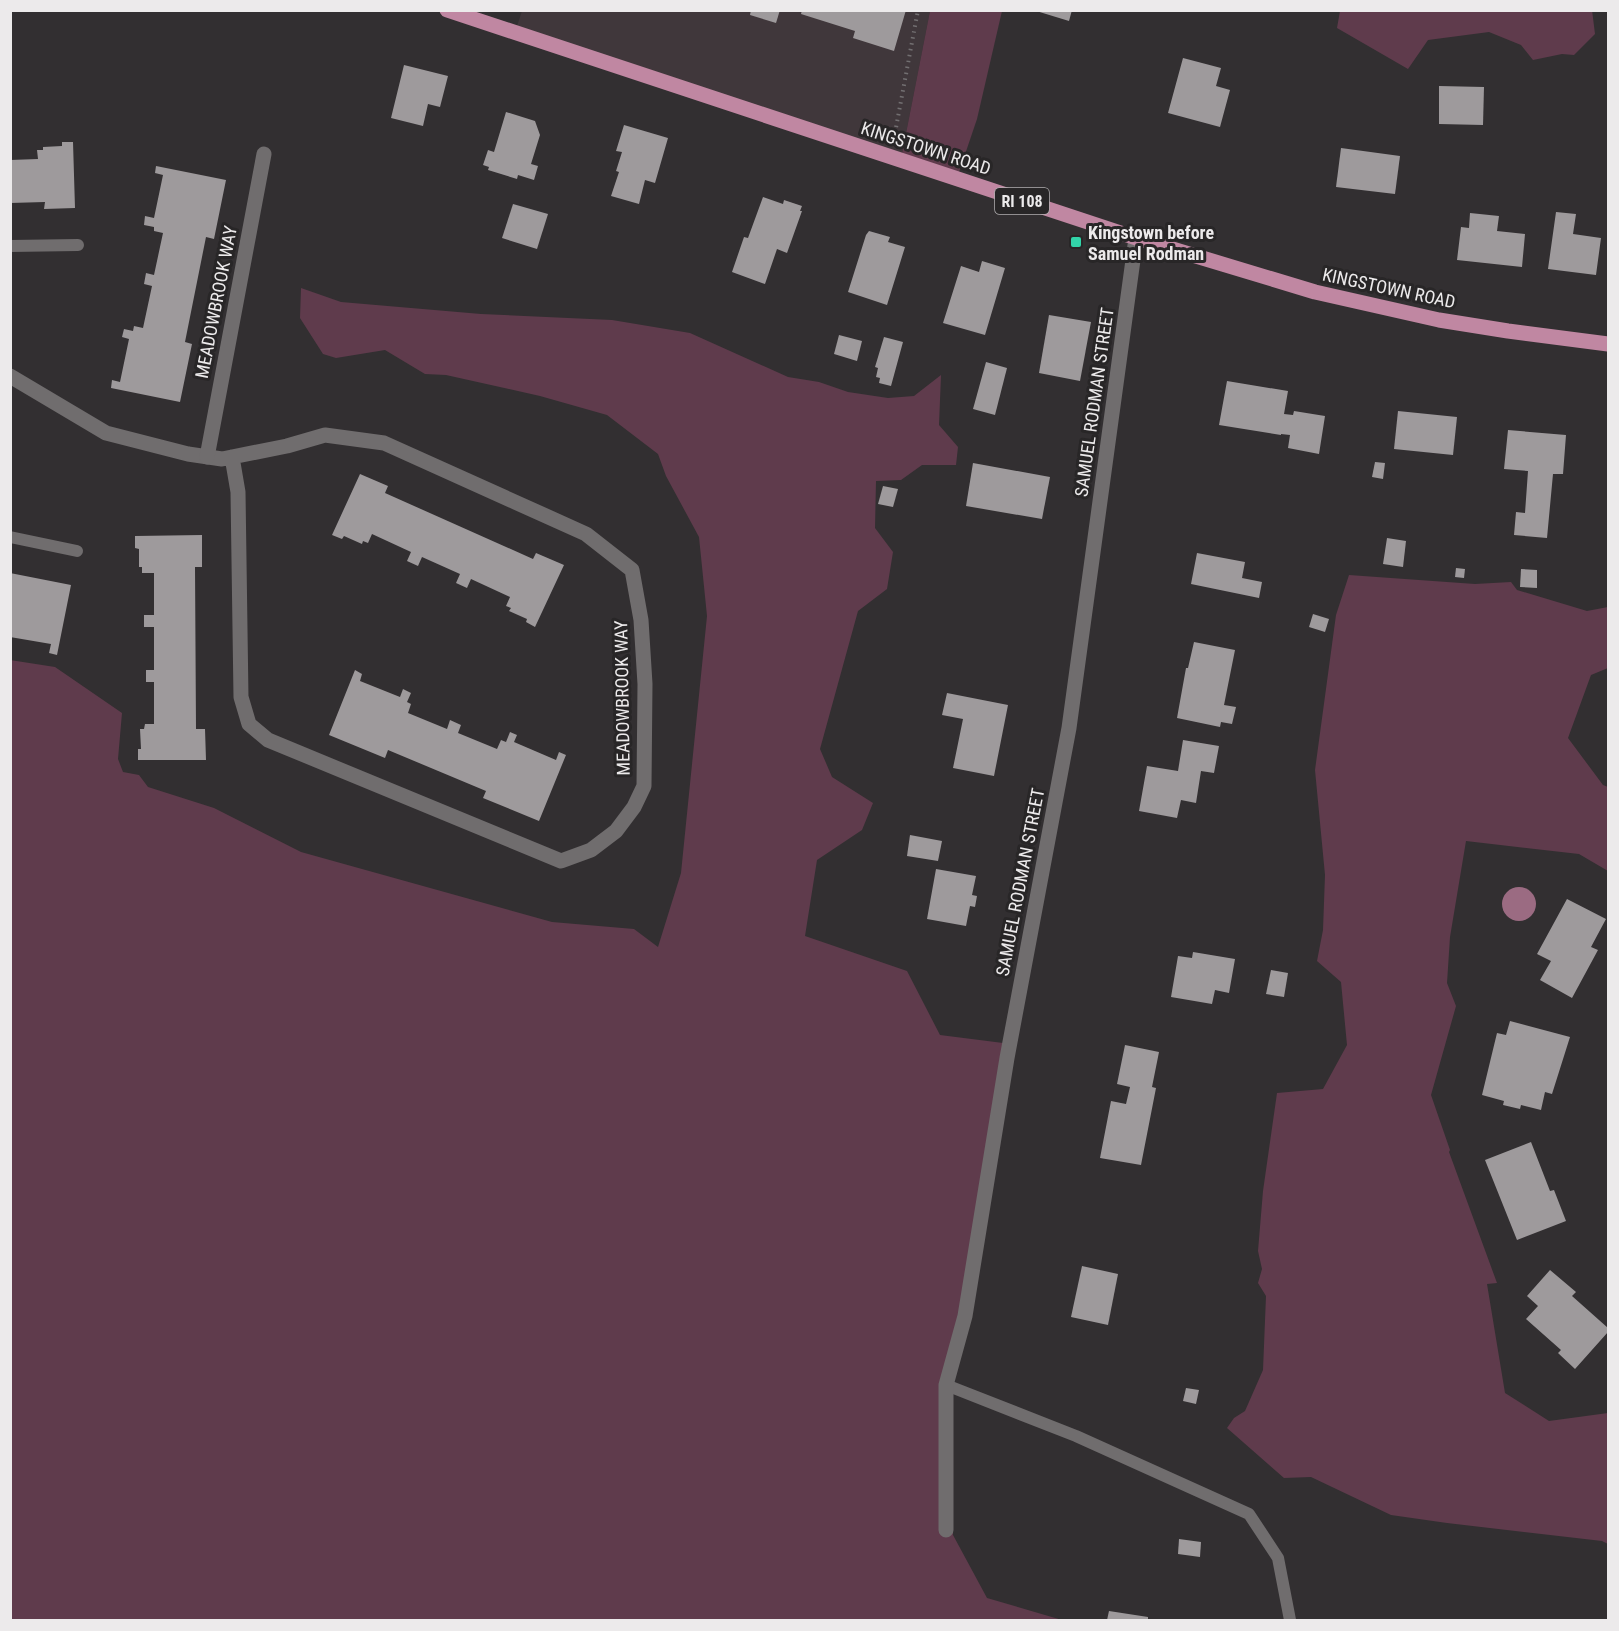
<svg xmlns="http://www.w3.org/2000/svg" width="1619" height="1631" viewBox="0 0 1619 1631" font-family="'Roboto Condensed',sans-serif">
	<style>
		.built { fill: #40373b }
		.green { fill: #5f3b4c }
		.water { fill: #9b6b82 }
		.building { fill: #9e9a9c }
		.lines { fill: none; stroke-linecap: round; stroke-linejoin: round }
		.path { stroke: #726f71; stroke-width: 4; stroke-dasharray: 1.5 4.5; stroke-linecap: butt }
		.service { stroke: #706d6e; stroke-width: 12 }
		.minor { stroke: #706d6e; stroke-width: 15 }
		.primary { stroke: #c087a2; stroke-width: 15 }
		.poi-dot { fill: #32d4a9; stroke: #282627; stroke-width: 2 }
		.labels { text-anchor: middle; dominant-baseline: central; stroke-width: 6; stroke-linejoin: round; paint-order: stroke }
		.shield { fill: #282627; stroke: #b1afb0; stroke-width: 1.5 }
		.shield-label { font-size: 16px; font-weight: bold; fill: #eceaeb }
		.street-label { font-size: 18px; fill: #eceaeb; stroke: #282627 }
		.poi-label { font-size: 18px; font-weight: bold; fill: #eceaeb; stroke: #282627; text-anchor: start }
	</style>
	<rect width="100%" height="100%" fill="#322f31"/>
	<path class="built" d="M 522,11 L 930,11 L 901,159 L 514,35 Z"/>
	<g class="green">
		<path d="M 1592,10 L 1595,34 L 1574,55 L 1562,54 L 1533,60 L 1521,45 L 1489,32 L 1428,40 L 1408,69 L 1337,28 L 1340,11 Z"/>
		<path d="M 930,11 L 1002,11 L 977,119 L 957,178 L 901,159 Z"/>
		<path d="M 301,288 L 341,302 L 481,314 L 612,320 L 690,333 L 788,377 L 819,382 L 848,392 L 888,398 L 914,396 L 941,375 L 939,425 L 958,447 L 956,465 L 922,465 L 901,480 L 876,481 L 875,528 L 893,552 L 887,589 L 858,611 L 820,749 L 832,777 L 873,803 L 862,830 L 817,860 L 805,936 L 907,971 L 940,1035 L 1011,1044 L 950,1396 L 953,1535 L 987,1598 L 1062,1620 L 11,1620 L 10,660 L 55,667 L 122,713 L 118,759 L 123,772 L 139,775 L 148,787 L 214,808 L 301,852 L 552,922 L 634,929 L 658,947 L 681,873 L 707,616 L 699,537 L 666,476 L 658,454 L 607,415 L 540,396 L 446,375 L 425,374 L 385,350 L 336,358 L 323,354 L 300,318 Z"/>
		<path d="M 1349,575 L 1475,584 L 1511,582 L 1517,590 L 1587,611 L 1608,607 L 1608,668 L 1591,675 L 1568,738 L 1603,785 L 1608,787 L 1608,871 L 1579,854 L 1466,841 L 1450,937 L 1447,983 L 1456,1006 L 1431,1095 L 1450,1150 L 1449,1152 L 1497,1283 L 1487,1284 L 1505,1393 L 1549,1421 L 1608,1413 L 1608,1544 L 1602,1541 L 1447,1523 L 1391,1515 L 1311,1477 L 1284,1478 L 1227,1428 L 1234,1418 L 1245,1411 L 1263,1370 L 1266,1296 L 1258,1283 L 1262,1269 L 1258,1251 L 1263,1191 L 1277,1093 L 1323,1089 L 1347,1045 L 1341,982 L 1317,961 L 1323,930 L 1325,875 L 1315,770 L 1336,615 Z"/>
	</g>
	<circle class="water" cx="1519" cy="904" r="17"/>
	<g class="building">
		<path d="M 751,10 L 780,10 L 776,23 L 750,15 Z"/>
		<path d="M 802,10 L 906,10 L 894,51 L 853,38 L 855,31 L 801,14 Z"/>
		<path d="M 1033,10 L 1072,10 L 1069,21 Z"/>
		<path d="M 1183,58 L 1221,68 L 1216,86 L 1230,90 L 1220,127 L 1168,113 Z"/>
		<path d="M 404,65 L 448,76 L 440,107 L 428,104 L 423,126 L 391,118 Z"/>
		<path d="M 1439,86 L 1484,87 L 1483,125 L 1439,124 Z"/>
		<path d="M 506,112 L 535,121 L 540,135 L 531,164 L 538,166 L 534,180 L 518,175 L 517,179 L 488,170 L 489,167 L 483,165 L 488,150 L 494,152 Z"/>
		<path d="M 624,125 L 668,138 L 655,183 L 645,180 L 639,204 L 611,196 L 619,172 L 616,171 L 622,152 L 616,151 Z"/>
		<path d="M 62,142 L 73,142 L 75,208 L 44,209 L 45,202 L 10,203 L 10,160 L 38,159 L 37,150 L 43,150 L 43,147 L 62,146 Z"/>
		<path d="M 1341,148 L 1400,156 L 1395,194 L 1336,187 Z"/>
		<path d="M 156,166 L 226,180 L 214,239 L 206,237 L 185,342 L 192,344 L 180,402 L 111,388 L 112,380 L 120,382 L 129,339 L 122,337 L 124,329 L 133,331 L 134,326 L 143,328 L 152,286 L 144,284 L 146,273 L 154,275 L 163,233 L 154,231 L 154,227 L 144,225 L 145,216 L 154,218 L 163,175 L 155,173 Z"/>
		<path d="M 763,197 L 783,204 L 784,200 L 802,206 L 800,211 L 802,211 L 787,253 L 777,249 L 765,284 L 732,272 L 744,237 L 748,238 Z"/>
		<path d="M 513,204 L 548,214 L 537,249 L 502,238 Z"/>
		<path d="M 1556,212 L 1576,214 L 1573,234 L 1601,238 L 1596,275 L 1548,269 Z"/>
		<path d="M 1470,213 L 1499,216 L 1497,231 L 1525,234 L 1522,267 L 1457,260 L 1461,227 L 1469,228 Z"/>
		<path d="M 869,231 L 890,237 L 888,242 L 905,247 L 887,305 L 848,292 L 866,235 Z"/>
		<path d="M 982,261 L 1005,268 L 985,335 L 943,323 L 961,266 L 979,272 Z"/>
		<path d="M 1049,315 L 1091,322 L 1080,381 L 1039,373 Z"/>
		<path d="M 839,335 L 862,341 L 857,361 L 834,354 Z"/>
		<path d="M 884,337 L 903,342 L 891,386 L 879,383 L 880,378 L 876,377 L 878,368 L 875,367 Z"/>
		<path d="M 986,362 L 1007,368 L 995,415 L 973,409 Z"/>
		<path d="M 1227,381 L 1288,391 L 1284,414 L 1293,415 L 1294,411 L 1325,416 L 1319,454 L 1288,448 L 1290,435 L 1281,434 L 1281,435 L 1219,425 Z"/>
		<path d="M 1398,411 L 1457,417 L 1453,455 L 1394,449 Z"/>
		<path d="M 1508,430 L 1566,435 L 1563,474 L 1553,474 L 1547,538 L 1514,535 L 1516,512 L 1525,513 L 1528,471 L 1504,469 Z"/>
		<path d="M 1375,462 L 1385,463 L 1383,479 L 1372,477 Z"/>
		<path d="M 973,463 L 1050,477 L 1042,519 L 966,506 Z"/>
		<path d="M 360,474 L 388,486 L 385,493 L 533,559 L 536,553 L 564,565 L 535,627 L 526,622 L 527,619 L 509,611 L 511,608 L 506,606 L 510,597 L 471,579 L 467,588 L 456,583 L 460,574 L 422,557 L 418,566 L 407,561 L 411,552 L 372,534 L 368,543 L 363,541 L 362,544 L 344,536 L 342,539 L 332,535 Z"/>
		<path d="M 883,486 L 898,489 L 893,507 L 878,504 Z"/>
		<path d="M 202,535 L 202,567 L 195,567 L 196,729 L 205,729 L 206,760 L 138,760 L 138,749 L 141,749 L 140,729 L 144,729 L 145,724 L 154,724 L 154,682 L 146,682 L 146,670 L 154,670 L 154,627 L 144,627 L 144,615 L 154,615 L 154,573 L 142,573 L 142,567 L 139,567 L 139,549 L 135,548 L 135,536 Z"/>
		<path d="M 1387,538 L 1406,541 L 1403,567 L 1383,564 Z"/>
		<path d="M 1197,553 L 1245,562 L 1242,578 L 1262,582 L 1259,598 L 1191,584 Z"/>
		<path d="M 1456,568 L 1465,569 L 1464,578 L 1455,577 Z"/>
		<path d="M 1521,569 L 1537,570 L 1537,588 L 1520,587 Z"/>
		<path d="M 10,573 L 71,585 L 57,655 L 49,653 L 51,644 L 10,637 Z"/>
		<path d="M 1313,614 L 1329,619 L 1325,632 L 1309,627 Z"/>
		<path d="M 1194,642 L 1235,650 L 1224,705 L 1236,707 L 1232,724 L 1221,722 L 1220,727 L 1177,718 L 1186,668 L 1188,668 Z"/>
		<path d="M 355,670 L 362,674 L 360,681 L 400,697 L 403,689 L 411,693 L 407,702 L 411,704 L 408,713 L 447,729 L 450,720 L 461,725 L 458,733 L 497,749 L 501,740 L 506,742 L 510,732 L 517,735 L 514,742 L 556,760 L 559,752 L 566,755 L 539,821 L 483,798 L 486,791 L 388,750 L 385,758 L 329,735 Z"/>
		<path d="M 947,693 L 1008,705 L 994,776 L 953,768 L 963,719 L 942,715 Z"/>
		<path d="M 1183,740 L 1219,746 L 1214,773 L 1201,771 L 1196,803 L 1181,800 L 1177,818 L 1139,811 L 1147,766 L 1178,771 Z"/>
		<path d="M 910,835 L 942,841 L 938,861 L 907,856 Z"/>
		<path d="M 936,869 L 976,876 L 972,895 L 977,896 L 975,907 L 970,906 L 966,926 L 927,919 Z"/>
		<path d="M 1567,899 L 1606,919 L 1591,947 L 1598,950 L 1572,998 L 1540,980 L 1551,961 L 1537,954 Z"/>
		<path d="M 1193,952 L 1235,959 L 1229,993 L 1215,990 L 1212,1004 L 1171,997 L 1178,956 L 1192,958 Z"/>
		<path d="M 1271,970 L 1288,973 L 1284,997 L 1266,994 Z"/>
		<path d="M 1510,1021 L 1570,1037 L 1552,1094 L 1545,1092 L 1541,1110 L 1521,1105 L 1520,1109 L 1503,1105 L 1504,1101 L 1482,1095 L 1497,1033 L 1506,1035 Z"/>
		<path d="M 1125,1045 L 1159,1052 L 1152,1087 L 1156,1088 L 1141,1165 L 1100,1158 L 1111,1101 L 1126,1104 L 1130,1087 L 1117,1084 Z"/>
		<path d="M 1531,1142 L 1550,1191 L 1554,1190 L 1566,1221 L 1517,1240 L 1485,1160 Z"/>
		<path d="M 1082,1266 L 1118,1274 L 1108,1325 L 1071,1317 Z"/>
		<path d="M 1550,1270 L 1576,1292 L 1572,1296 L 1608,1328 L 1608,1332 L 1575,1369 L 1558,1353 L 1561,1350 L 1526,1319 L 1538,1306 L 1527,1296 Z"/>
		<path d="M 1186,1388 L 1199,1390 L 1196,1404 L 1183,1401 Z"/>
		<path d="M 1179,1539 L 1201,1542 L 1200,1557 L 1178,1554 Z"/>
		<path d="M 1109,1611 L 1148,1617 L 1148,1620 L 1107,1620 Z"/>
	</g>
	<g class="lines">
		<path class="path" d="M 895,133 L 918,10"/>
		<g class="service">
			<path d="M 10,246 L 78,245"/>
			<path d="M 10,537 L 77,551"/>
			<path d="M 946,1385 L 1076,1436 L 1249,1514 L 1278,1558 L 1290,1620"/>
		</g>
		<g class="minor">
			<path d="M 10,376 L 106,433 L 188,454 L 222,459 L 287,446 L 325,435 L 384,443 L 586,534 L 632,570 L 641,620 L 645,684 L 644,786 L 634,807 L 616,831 L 591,850 L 561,861 L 268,740 L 249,724 L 241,697 L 238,492 L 232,457"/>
			<path d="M 207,457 L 264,154"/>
			<path d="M 946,1530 L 946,1385 L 965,1316 L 1007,1058 L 1069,728 L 1136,238"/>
		</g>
		<path class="primary" d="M 447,10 L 1136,238 L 1315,292 L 1439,320 L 1508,331 L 1608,344"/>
	</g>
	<rect class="poi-dot" x="1070" y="236" width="12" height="12" rx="3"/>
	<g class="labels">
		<rect class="shield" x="995" y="188" width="54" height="26" rx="4.5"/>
		<g class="shield-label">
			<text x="1022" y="201">RI 108</text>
		</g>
		<g class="street-label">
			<text transform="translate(926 148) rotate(18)">KINGSTOWN ROAD</text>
			<text transform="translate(1389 288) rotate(12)">KINGSTOWN ROAD</text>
			<text transform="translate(216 302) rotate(-79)">MEADOWBROOK WAY</text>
			<text transform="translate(1094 402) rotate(-82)">SAMUEL RODMAN STREET</text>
			<text transform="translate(622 698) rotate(-91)">MEADOWBROOK WAY</text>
			<text transform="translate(1020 882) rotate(-79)">SAMUEL RODMAN STREET</text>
		</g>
		<g class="poi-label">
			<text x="1088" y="232">Kingstown before<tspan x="1088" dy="21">Samuel Rodman</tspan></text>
		</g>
	</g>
	<rect width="1619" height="1631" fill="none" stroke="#eceaeb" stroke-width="24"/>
</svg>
